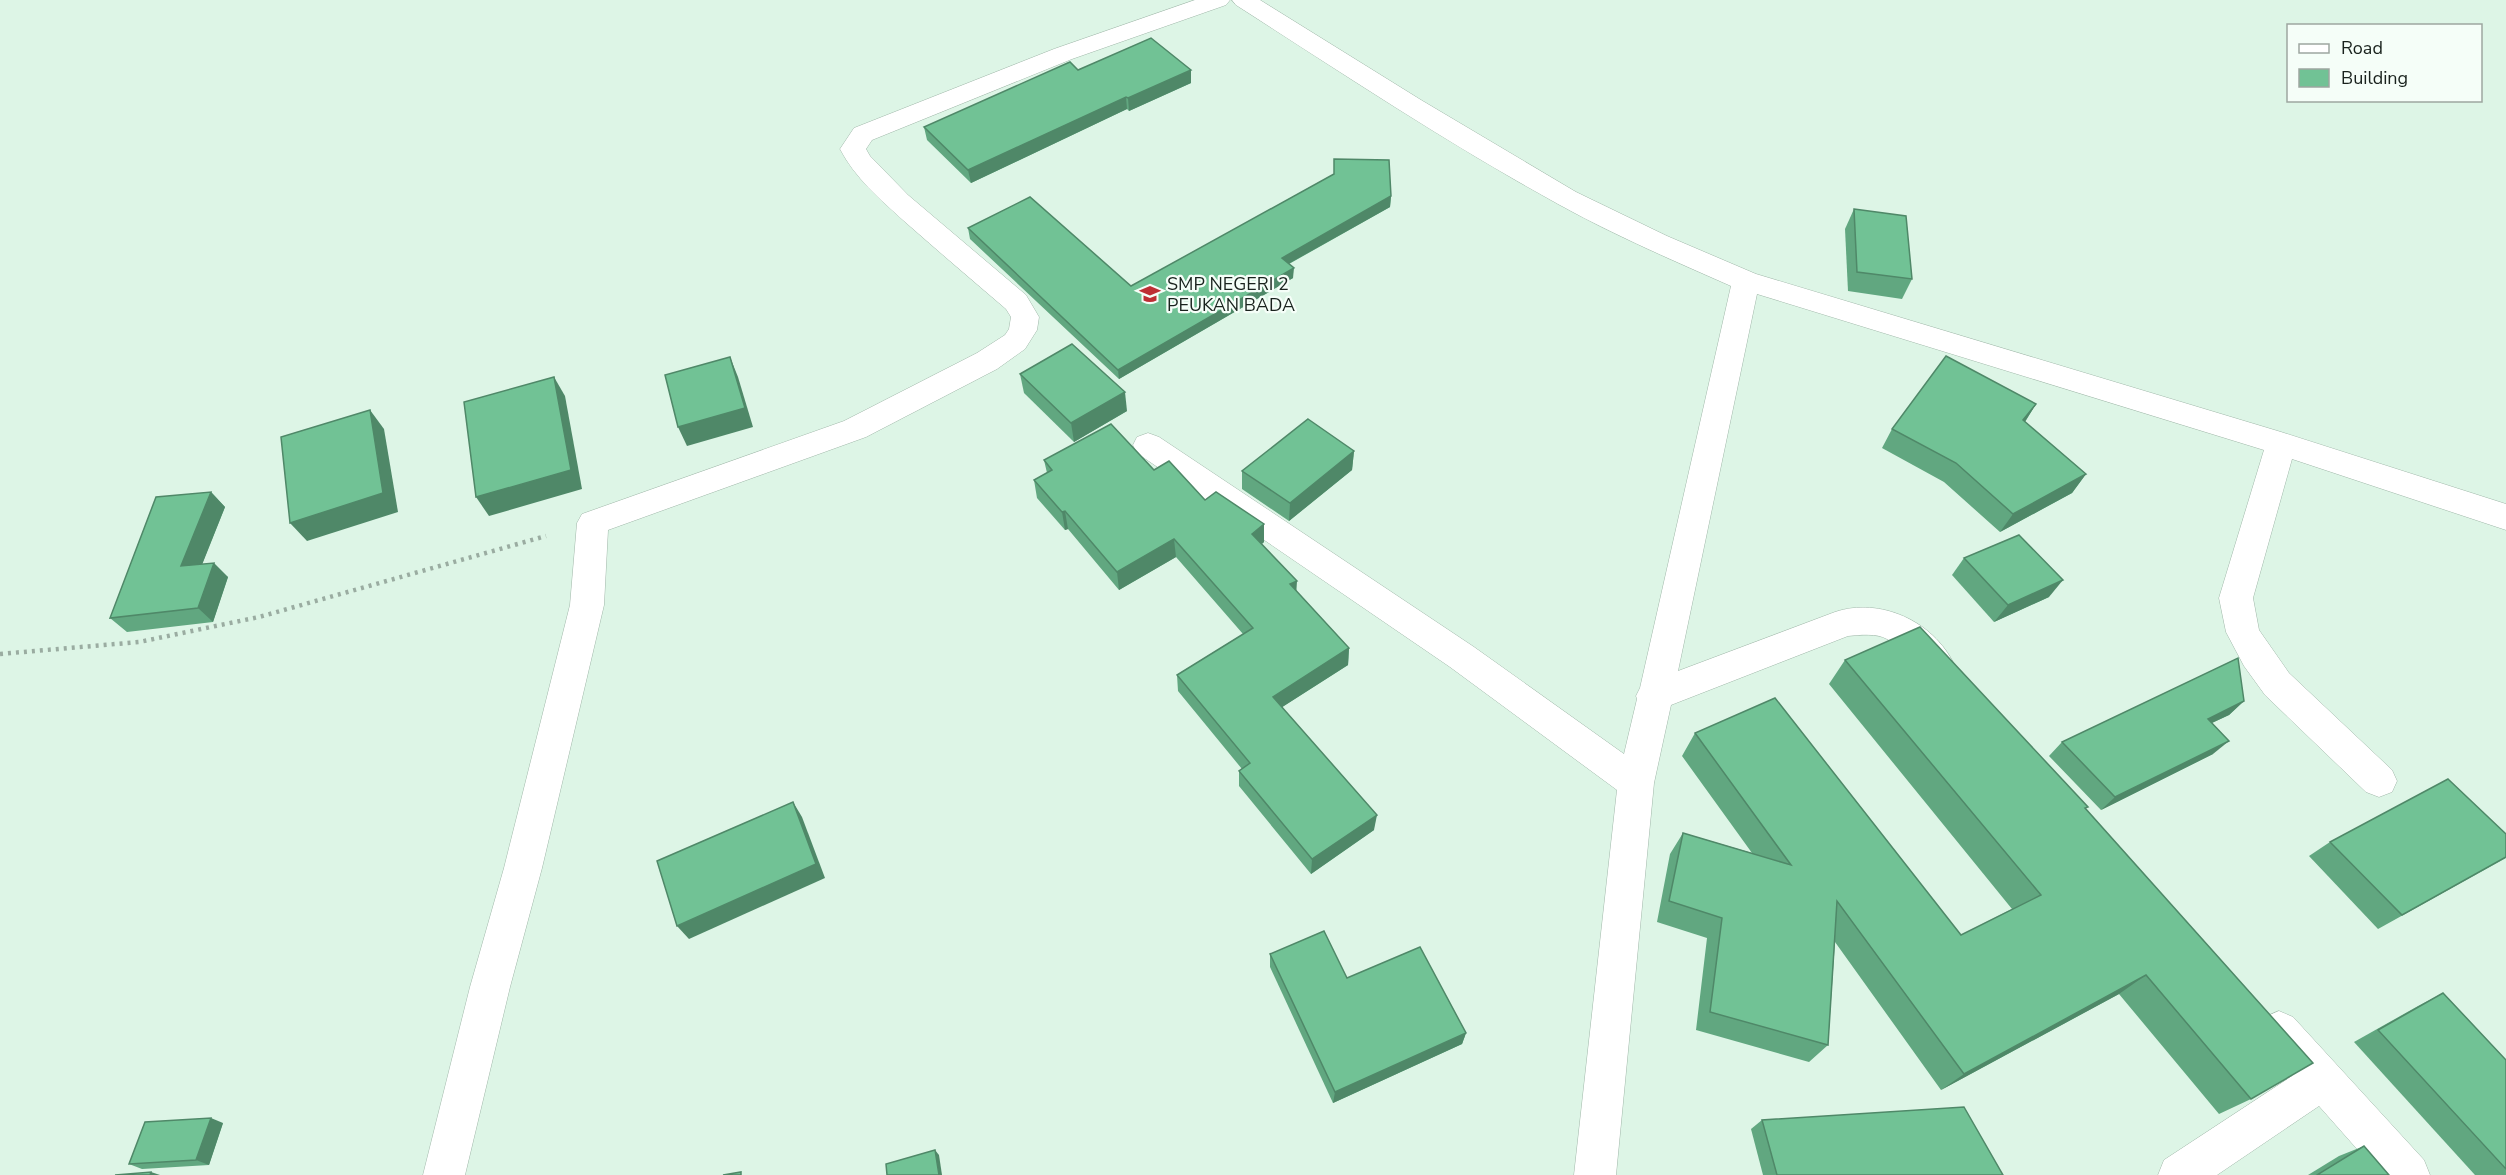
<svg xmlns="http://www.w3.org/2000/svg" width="2506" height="1175" viewBox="0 0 2506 1175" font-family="'Nunito Sans',sans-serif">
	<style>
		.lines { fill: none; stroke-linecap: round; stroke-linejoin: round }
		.minor-casing { stroke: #a0b7a9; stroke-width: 1 }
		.path { stroke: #9aaca1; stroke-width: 4.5; stroke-dasharray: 3 5; stroke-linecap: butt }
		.minor { fill: #fff; fill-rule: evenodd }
		.wall { fill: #61a780 }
		.shaded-wall { fill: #4f8868 }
		.building { fill: #71c295; stroke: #4f8868; stroke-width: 1.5 }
		.labels { text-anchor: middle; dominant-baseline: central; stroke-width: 4.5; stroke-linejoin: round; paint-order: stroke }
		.poi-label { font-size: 18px; fill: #19221d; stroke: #f5fef8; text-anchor: start }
	</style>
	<rect width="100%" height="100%" fill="#ddf5e6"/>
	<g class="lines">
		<g class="minor-casing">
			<g id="minor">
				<path d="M 1195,0 L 1230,0 L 1226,5 L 1072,59 L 872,140 L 866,149 L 870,156 L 908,195 L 1026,295 L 1039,317 L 1037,330 L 1025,349 L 997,369 L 866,437 L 608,530 L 604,605 L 542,868 L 510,987 L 465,1175 L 423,1175 L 470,987 L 504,868 L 570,605 L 577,523 L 582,514 L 844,421 L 977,353 L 1005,335 L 1009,329 L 1011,317 L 1006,309 C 972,280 938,251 904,221 C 880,199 855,178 840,149 L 854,128 L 1054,49 Z"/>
				<path d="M 1232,0 L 1260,0 L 1421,100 L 1576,192 L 1667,236 L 1756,274 L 2281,432 L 2506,504 L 2506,530 L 2292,459 L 2253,598 L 2259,630 L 2289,673 L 2392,770 L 2397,781 L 2392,792 L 2379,797 L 2366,792 L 2265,695 L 2244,666 L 2226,632 L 2219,598 L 2264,450 L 1757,294 L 1678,671 L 1835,612 C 1880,597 1933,621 1954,664 L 1949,674 C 1919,685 1911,652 1887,639 C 1876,633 1861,635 1848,636 L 1671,705 L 1654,783 L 1616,1175 L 1574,1175 L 1617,790 L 1450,667 L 1137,453 L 1133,445 L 1137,437 L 1148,433 L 1159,437 L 1474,647 L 1624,754 L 1637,699 L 1636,696 L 1640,688 L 1731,286 C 1672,260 1614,235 1558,204 C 1447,143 1342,73 1236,5 Z"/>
				<path d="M 2279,1011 L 2293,1017 L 2424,1160 L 2430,1175 L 2380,1175 L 2319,1106 L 2217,1175 L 2158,1175 L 2164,1160 L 2292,1076 L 2265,1045 L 2259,1031 L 2265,1017 Z"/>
			</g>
		</g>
		<path class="path" d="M 0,654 L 139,642 L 259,617 L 546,536"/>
		<use href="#minor" class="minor"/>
	</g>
	<g class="wall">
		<path d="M 1078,70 L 1191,83 L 1129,111 L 1127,109 L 971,183 L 927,140 L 924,127 Z"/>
		<path d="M 1391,196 L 1390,207 L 1289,264 L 1293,278 L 1119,379 L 970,239 L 968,228 L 1131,286 Z"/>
		<path d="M 1854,209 L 1912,279 L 1902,299 L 1848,291 L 1845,229 Z"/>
		<path d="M 1020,374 L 1127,411 L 1074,442 L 1024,393 Z"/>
		<path d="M 2036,404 L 2025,422 L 2086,474 L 2072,493 L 2000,532 L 1944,482 L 1882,448 L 1892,429 Z"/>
		<path d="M 1354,451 L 1352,470 L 1289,521 L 1242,489 L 1242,471 Z"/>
		<path d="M 1044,460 L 1154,470 L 1205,500 L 1264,542 L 1262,544 L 1296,591 L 1349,648 L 1348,665 L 1282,707 L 1374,830 L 1311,874 L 1239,786 L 1239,771 L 1242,769 L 1178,691 L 1177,675 L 1243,634 L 1176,557 L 1119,590 L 1068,529 L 1065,530 L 1037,498 L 1034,480 L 1047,473 Z"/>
		<path d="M 211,492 L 225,507 L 202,564 L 228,577 L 213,622 L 127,632 L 110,618 Z"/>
		<path d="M 1964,558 L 2049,597 L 1994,622 L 1952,575 Z"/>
		<path d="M 1845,660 L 2086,809 L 2251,1099 L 2219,1114 L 2119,994 L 1941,1090 L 1835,942 L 1828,1045 L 1809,1062 L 1696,1030 L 1707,938 L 1657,922 L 1670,854 L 1683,833 L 1752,853 L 1682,756 L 1695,733 L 1961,935 L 2012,909 L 1829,684 Z"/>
		<path d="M 2244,701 L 2229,715 L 2212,723 L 2213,754 L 2101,810 L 2049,756 L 2062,742 Z"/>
		<path d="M 2330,842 L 2506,858 L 2378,929 L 2309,856 Z"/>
		<path d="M 1270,954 L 1347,978 L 1466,1033 L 1462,1044 L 1333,1103 L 1270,967 Z"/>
		<path d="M 2443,993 L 2506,1060 L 2506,1175 L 2475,1175 L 2354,1042 L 2418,1006 Z"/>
		<path d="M 1762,1120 L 2003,1175 L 1763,1175 L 1751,1129 Z"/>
		<path d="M 223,1123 L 209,1165 L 142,1169 L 129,1164 Z"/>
		<path d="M 2364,1146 L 2389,1175 L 2308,1175 L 2339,1156 Z"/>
	</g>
	<g class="shaded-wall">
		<path d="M 1191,70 L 1191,83 L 1129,111 L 1128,98 Z"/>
		<path d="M 1126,97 L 1127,109 L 971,183 L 968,170 Z"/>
		<path d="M 1391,196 L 1390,207 L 1281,268 L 1282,258 Z"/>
		<path d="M 1294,268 L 1293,278 L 1119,379 L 1118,370 Z"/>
		<path d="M 730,357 L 738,377 L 753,427 L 687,446 L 678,427 Z"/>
		<path d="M 554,377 L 565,396 L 582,489 L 489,516 L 476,497 Z"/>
		<path d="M 1125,392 L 1127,411 L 1074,442 L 1071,423 Z"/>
		<path d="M 2036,404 L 2024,423 L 2023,420 Z"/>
		<path d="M 370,410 L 384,429 L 398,512 L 307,541 L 290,523 Z"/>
		<path d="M 1354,451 L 1352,470 L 1289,521 L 1290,503 Z"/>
		<path d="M 2086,474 L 2072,493 L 2000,532 L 2013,514 Z"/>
		<path d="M 211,492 L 225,507 L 196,580 L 181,566 Z"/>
		<path d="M 1065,511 L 1068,529 L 1065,530 L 1062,512 Z"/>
		<path d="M 1264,524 L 1264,542 L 1252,551 L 1252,534 Z"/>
		<path d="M 1174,539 L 1176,557 L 1119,590 L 1117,572 Z"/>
		<path d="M 214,563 L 228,577 L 213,622 L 198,608 Z"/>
		<path d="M 2063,580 L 2049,597 L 1994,622 L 2008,605 Z"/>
		<path d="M 1297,581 L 1296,598 L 1290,584 Z"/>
		<path d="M 1349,648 L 1348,665 L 1273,713 L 1273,697 Z"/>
		<path d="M 2244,701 L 2229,715 L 2192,732 L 2208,719 Z"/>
		<path d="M 2229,741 L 2213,754 L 2101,810 L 2115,797 Z"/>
		<path d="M 793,802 L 802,817 L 825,878 L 689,939 L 677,926 Z"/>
		<path d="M 1377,815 L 1374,830 L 1311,874 L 1312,859 Z"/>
		<path d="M 2146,975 L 2119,994 L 1941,1090 L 1964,1074 Z"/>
		<path d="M 1466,1033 L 1462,1044 L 1333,1103 L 1335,1092 Z"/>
		<path d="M 211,1118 L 223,1123 L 209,1165 L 196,1160 Z"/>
		<path d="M 935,1150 L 939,1155 L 942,1175 L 939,1175 Z"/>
		<path d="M 151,1172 L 160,1175 L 150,1175 Z"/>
	</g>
	<g class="building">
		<path d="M 1151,38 L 1191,70 L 1128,98 L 1126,97 L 968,170 L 924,127 L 1070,62 L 1078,70 Z"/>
		<path d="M 1334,159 L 1389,160 L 1391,196 L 1282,258 L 1294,268 L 1118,370 L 968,228 L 1030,197 L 1131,286 L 1334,174 Z"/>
		<path d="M 1854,209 L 1906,216 L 1912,279 L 1857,272 Z"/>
		<path d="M 1072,344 L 1125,392 L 1071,423 L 1020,374 Z"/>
		<path d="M 1946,356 L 2036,404 L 2023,420 L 2086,474 L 2013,514 L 1956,463 L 1892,429 Z"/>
		<path d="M 730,357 L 745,408 L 678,427 L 665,375 Z"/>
		<path d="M 554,377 L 571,470 L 476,497 L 464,402 Z"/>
		<path d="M 370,410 L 383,493 L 290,523 L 281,437 Z"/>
		<path d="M 1308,419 L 1354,451 L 1290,503 L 1242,471 Z"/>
		<path d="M 1111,424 L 1154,470 L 1169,461 L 1205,500 L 1216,492 L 1264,524 L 1252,534 L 1297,581 L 1290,584 L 1349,648 L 1273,697 L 1377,815 L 1312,859 L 1239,771 L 1250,763 L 1177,675 L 1253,628 L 1174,539 L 1117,572 L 1065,511 L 1062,512 L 1034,480 L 1052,470 L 1044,460 Z"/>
		<path d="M 211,492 L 181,566 L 214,563 L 198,608 L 110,618 L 156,497 Z"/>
		<path d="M 2019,535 L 2063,580 L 2008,605 L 1964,558 Z"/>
		<path d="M 1920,627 L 2088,807 L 2085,808 L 2313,1063 L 2251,1099 L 2146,975 L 1964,1074 L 1837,901 L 1828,1045 L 1710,1012 L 1722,918 L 1669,901 L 1683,833 L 1791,865 L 1695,733 L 1775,698 L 1961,935 L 2041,895 L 1845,660 Z"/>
		<path d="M 2238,658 L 2244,701 L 2208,719 L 2229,741 L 2115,797 L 2062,742 Z"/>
		<path d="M 2448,779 L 2506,834 L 2506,857 L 2402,915 L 2330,842 Z"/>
		<path d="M 793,802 L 816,864 L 677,926 L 657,861 Z"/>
		<path d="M 1324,931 L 1347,978 L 1420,947 L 1466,1033 L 1335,1092 L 1270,954 Z"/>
		<path d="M 2443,993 L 2506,1060 L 2506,1169 L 2378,1030 Z"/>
		<path d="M 1964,1107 L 2003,1175 L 1777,1175 L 1762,1120 Z"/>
		<path d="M 211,1118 L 196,1160 L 129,1164 L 145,1122 Z"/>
		<path d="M 2364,1146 L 2389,1175 L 2317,1175 Z"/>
		<path d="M 935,1150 L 939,1175 L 887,1175 L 886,1164 Z"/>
		<path d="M 151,1172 L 150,1175 L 115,1175 Z"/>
		<path d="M 741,1172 L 741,1175 L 723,1175 Z"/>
	</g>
	<defs>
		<g id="school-bare" transform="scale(1.62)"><path d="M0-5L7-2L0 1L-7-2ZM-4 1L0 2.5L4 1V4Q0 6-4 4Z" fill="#be2e34" stroke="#f5fef8" stroke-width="2.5" paint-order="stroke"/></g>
	</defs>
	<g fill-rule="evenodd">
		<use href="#school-bare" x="1150" y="294"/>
	</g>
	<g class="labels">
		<g class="poi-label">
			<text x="1167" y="284">SMP NEGERI 2<tspan x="1167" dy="21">PEUKAN BADA</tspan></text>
		</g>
	</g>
	<rect x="2287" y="24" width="195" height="78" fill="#f5fef8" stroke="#9da6a0" stroke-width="1.5"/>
	<rect x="2299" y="44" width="30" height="9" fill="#ffffff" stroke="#9da6a0" stroke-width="1.5"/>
	<text x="2341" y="54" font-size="18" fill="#19221d">Road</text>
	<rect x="2299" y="69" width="30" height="18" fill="#71c295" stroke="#9da6a0" stroke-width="1.5"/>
	<text x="2341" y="84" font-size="18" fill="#19221d">Building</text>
</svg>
